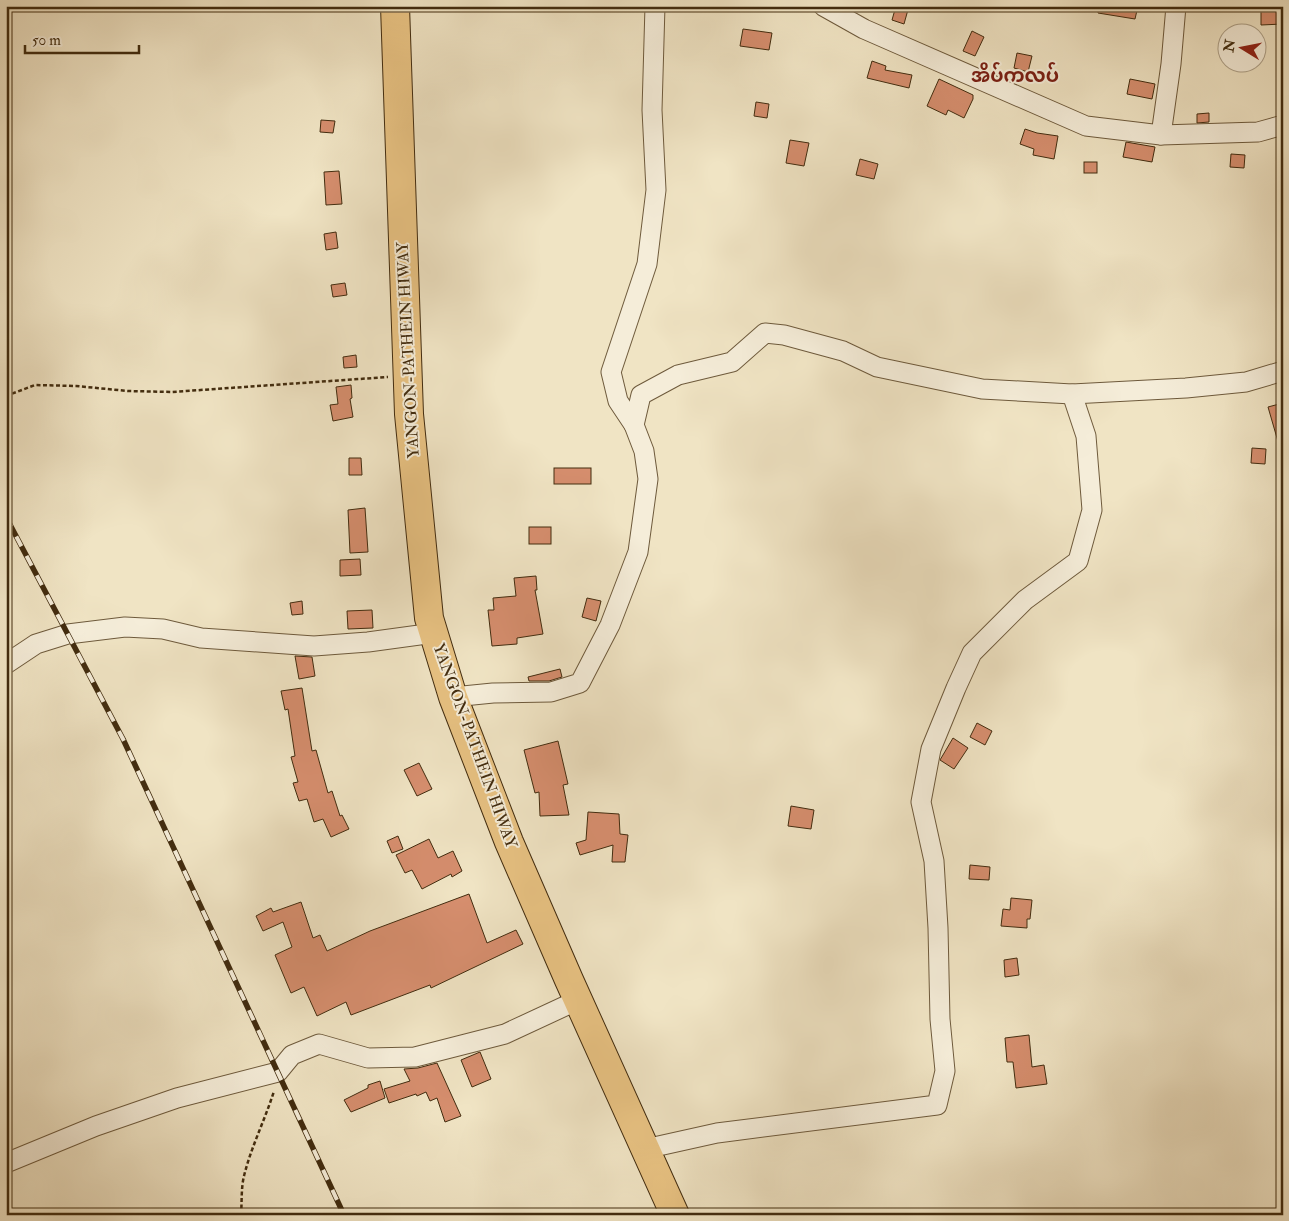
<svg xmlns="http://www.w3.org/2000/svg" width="1289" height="1221" viewBox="0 0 1289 1221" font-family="'IM FELL Double Pica','Noto Sans Myanmar',serif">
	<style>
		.building { fill: #d68e6e; stroke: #422c0f }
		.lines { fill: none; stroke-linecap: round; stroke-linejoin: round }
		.minor-casing { stroke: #6e5a3c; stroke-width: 21 }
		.trunk-casing { stroke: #422c0f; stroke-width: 30 }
		.path { stroke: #422c0f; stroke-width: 2.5; stroke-dasharray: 4 2.5; stroke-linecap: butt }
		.minor { stroke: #f5edd9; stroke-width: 19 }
		.trunk { stroke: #e8c282; stroke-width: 28 }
		.rail-casing { stroke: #422c0f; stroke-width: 5.5 }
		.rail { stroke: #f5edd9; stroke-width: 4; stroke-dasharray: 11; stroke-linecap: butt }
		.labels { text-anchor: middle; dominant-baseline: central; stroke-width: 4; stroke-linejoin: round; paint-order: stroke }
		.street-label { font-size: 16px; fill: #422c0f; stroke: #f5edd9 }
		.quarter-label { font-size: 19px; font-weight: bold; fill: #7a1f14; stroke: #f5edd9 }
	</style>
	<rect width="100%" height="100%" fill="#f0e4c4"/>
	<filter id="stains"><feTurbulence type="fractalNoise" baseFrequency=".004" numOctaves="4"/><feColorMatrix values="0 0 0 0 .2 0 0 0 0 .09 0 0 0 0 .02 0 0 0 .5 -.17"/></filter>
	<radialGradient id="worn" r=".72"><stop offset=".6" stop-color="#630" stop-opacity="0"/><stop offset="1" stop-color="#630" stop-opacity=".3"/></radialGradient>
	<g class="building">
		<path d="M 896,6 L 909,6 L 904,24 L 892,20 Z"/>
		<path d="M 1098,6 L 1138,6 L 1135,19 L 1098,13 Z"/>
		<path d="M 1261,6 L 1283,6 L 1283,24 L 1261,25 Z"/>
		<path d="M 743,29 L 772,33 L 769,50 L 740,46 Z"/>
		<path d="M 972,31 L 984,37 L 975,56 L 963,51 Z"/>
		<path d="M 1017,53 L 1032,56 L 1028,72 L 1014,68 Z"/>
		<path d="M 872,61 L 886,66 L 885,70 L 912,75 L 909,88 L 867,78 Z"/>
		<path d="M 939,79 L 973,95 L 973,99 L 964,118 L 948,110 L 946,115 L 927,106 Z"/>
		<path d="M 1130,79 L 1155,84 L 1152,99 L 1127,94 Z"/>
		<path d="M 756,102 L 769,104 L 767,118 L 754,116 Z"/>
		<path d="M 1209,113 L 1209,122 L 1197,123 L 1197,114 Z"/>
		<path d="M 321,120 L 335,121 L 333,133 L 320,132 Z"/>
		<path d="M 1025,129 L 1037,133 L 1058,136 L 1054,159 L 1033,155 L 1034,149 L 1020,144 Z"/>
		<path d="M 790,140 L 809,143 L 804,166 L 786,163 Z"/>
		<path d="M 1126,142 L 1155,147 L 1152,162 L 1123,157 Z"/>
		<path d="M 1231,154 L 1245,155 L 1244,168 L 1230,167 Z"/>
		<path d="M 860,159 L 878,164 L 874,179 L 856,175 Z"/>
		<rect x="1084" y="162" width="13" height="11"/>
		<path d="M 339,171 L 342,204 L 326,205 L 324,172 Z"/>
		<path d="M 336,232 L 338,248 L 326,250 L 324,234 Z"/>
		<path d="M 345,283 L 347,295 L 333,297 L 331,285 Z"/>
		<path d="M 356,355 L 357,367 L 344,368 L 343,357 Z"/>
		<path d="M 351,385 L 352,398 L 350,399 L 353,417 L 333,421 L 330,405 L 338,404 L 336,387 Z"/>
		<path d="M 1283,403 L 1283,445 L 1279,445 L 1268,407 Z"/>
		<path d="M 1252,448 L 1266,449 L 1265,464 L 1251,463 Z"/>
		<path d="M 349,458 L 361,458 L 362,475 L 349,475 Z"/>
		<rect x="554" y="468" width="37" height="16"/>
		<path d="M 365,508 L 368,552 L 350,553 L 348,510 Z"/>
		<rect x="529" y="527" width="22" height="17"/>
		<path d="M 360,559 L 361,575 L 340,576 L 340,560 Z"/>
		<path d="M 536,576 L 537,590 L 535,590 L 543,634 L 517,638 L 517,644 L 492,646 L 488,610 L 494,610 L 493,598 L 516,596 L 514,578 Z"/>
		<path d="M 587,598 L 601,601 L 596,621 L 582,617 Z"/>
		<path d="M 302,601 L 303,614 L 292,615 L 290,603 Z"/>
		<path d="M 372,610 L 373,628 L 348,629 L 347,611 Z"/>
		<path d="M 295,656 L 312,657 L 315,676 L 299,679 Z"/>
		<path d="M 560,669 L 562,677 L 549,681 L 529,681 L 528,677 Z"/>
		<path d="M 302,688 L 312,751 L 316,750 L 328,793 L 332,791 L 340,816 L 342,815 L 349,829 L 331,837 L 323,819 L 314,822 L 307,799 L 299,801 L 293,783 L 298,782 L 291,757 L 295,756 L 288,709 L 285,710 L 281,691 Z"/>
		<path d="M 977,723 L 992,731 L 985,745 L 970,737 Z"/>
		<path d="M 953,738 L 968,748 L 954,769 L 940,760 Z"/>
		<path d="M 558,741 L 568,784 L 563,785 L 569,815 L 540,816 L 539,792 L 535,793 L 524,750 Z"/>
		<path d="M 419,763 L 432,789 L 417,796 L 404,770 Z"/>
		<path d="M 791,806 L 814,810 L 811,829 L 788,826 Z"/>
		<path d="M 588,812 L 619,814 L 620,834 L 628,835 L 625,862 L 612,862 L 613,845 L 580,855 L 576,843 L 586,840 Z"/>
		<path d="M 398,836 L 403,849 L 392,853 L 387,841 Z"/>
		<path d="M 429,839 L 438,858 L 453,851 L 462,871 L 452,877 L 451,874 L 422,889 L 412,870 L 405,873 L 396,855 Z"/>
		<path d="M 970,865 L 990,867 L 989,880 L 969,879 Z"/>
		<path d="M 469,894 L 487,943 L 516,930 L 523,944 L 431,988 L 430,985 L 351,1015 L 346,1002 L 317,1016 L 304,987 L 291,993 L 275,955 L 292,947 L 283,922 L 263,931 L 256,916 L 271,908 L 273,912 L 301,902 L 313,938 L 320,935 L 327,951 L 370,931 Z"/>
		<path d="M 1011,898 L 1032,900 L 1030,919 L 1027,919 L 1027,928 L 1001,926 L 1003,909 L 1010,910 Z"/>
		<path d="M 1017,958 L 1019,975 L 1005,977 L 1004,960 Z"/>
		<path d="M 1029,1035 L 1032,1067 L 1044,1065 L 1047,1084 L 1016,1088 L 1013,1062 L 1007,1062 L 1005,1038 Z"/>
		<path d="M 480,1052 L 491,1079 L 472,1087 L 461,1060 Z"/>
		<path d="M 437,1063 L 461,1116 L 445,1122 L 437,1098 L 430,1101 L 426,1092 L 417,1096 L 416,1094 L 389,1103 L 384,1089 L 410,1081 L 404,1069 L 418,1068 Z"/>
		<path d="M 380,1081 L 385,1098 L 351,1112 L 344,1100 L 368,1088 L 368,1085 Z"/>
	</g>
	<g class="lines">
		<g class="minor-casing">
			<g id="minor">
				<path d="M 823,6 L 864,29 L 1086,126 L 1161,135 L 1258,132 L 1283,125"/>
				<path d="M 1161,135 L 1171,64 L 1176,6"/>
				<path d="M 634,425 L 618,401 L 611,372 L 647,264 L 656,190 L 652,110 L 655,6"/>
				<path d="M 6,664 L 36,644 L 68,634 L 125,627 L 163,629 L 201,638 L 314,646 L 368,642 L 434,633"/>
				<path d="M 453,697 L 493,693 L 551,692 L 580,683 L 610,625 L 638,552 L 648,479 L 644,451 L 634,425 L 641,395 L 678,375 L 732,362 L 765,333 L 784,335 L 843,351 L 877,367 L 982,389 L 1072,394 L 1186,388 L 1246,382 L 1283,371"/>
				<path d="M 645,1149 L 717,1133 L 937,1105 L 945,1071 L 940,1019 L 938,928 L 934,861 L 921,802 L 931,749 L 956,688 L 972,653 L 1025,600 L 1078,561 L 1092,510 L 1086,436 L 1072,394"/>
				<path d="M 6,1163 L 96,1126 L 177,1098 L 278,1072 L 292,1055 L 319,1044 L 368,1058 L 415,1057 L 505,1034 L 578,1000"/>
			</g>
		</g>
		<g class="trunk-casing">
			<path id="trunk" d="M 395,6 L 409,414 L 429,618 L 453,697 L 509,842 L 569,980 L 675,1215"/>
		</g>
		<g class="path">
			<path d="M 6,396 L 35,385 L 76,386 L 128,391 L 172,392 L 388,377"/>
			<path d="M 6,1206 L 10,1215"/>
			<path d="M 241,1215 C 242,1202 241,1188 244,1176 C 251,1147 265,1120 274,1091"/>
		</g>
		<use href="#minor" class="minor"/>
		<use href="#trunk" class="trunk"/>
		<g class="rail-casing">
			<path id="rail" d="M 6,517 L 123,739 L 344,1215"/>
		</g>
		<use href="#rail" class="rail"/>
	</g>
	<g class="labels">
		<g class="street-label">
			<text transform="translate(408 350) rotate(-93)">YANGON-PATHEIN HIWAY</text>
			<text transform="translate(475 746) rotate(70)">YANGON-PATHEIN HIWAY</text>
		</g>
		<g class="quarter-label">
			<text x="1015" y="76">အိပ်ကလပ်</text>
		</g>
	</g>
	<rect width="1289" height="1221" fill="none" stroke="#f0e4c4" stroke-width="25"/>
	<rect x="8" y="8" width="1274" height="1206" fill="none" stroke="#422c0f" stroke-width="2.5"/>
	<rect x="12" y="12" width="1264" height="1196" fill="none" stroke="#422c0f"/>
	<g transform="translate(1242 48) rotate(280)"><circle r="24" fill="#f5edd9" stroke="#ada088"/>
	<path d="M0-4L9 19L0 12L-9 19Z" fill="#8f2418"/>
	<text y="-8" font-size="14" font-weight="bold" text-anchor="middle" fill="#422c0f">N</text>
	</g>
	<path d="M25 45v8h114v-8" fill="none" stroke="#422c0f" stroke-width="2.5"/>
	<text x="32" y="45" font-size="15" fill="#422c0f" stroke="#f5edd9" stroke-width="4" paint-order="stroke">50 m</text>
	<rect width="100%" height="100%" filter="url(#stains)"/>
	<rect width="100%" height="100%" fill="url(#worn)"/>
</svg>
